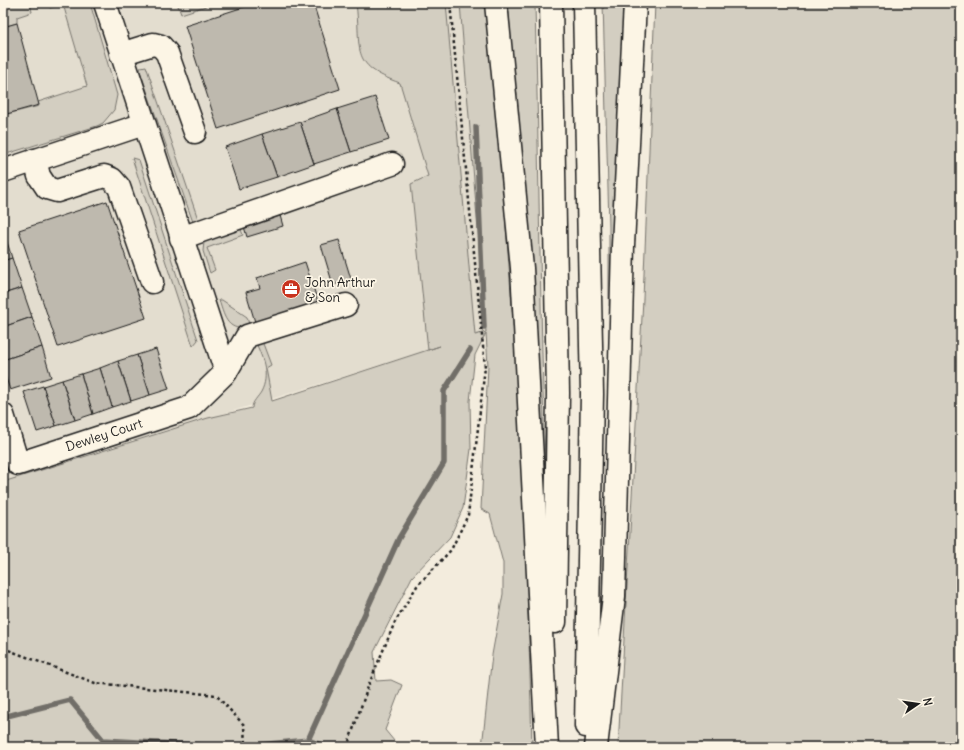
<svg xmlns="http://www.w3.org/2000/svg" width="964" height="750" viewBox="0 0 964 750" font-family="Delius,sans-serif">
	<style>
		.built { fill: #e3ddcf }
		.green { fill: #d3cec1; stroke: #78756e }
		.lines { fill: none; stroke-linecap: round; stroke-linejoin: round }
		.stream { stroke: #716e68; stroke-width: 5.5 }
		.building { fill: #beb9ae; stroke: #1c1c1c }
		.minor-casing { stroke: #1c1c1c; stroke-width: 25 }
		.highway-casing { stroke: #1c1c1c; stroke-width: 25 }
		.path { stroke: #1c1c1c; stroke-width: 2.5; stroke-dasharray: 3 3; stroke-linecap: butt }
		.minor { stroke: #fcf5e5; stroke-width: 22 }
		.highway { stroke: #fcf5e5; stroke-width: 22 }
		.labels { text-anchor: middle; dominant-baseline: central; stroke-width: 3.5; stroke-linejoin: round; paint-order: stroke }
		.poi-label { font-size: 13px; fill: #1c1c1c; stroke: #fcf5e5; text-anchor: start }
		.street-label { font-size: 13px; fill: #1c1c1c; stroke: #fcf5e5 }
	</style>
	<rect width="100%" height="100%" fill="#f3ecdd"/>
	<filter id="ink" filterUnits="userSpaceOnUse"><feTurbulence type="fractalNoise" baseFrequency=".025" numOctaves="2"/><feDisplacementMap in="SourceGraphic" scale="8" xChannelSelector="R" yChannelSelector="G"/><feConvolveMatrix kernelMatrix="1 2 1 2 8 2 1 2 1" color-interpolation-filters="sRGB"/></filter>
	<g filter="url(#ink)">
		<path class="built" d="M 3,3 L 460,3 L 486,332 L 3,483 Z"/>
		<g class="green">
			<path d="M 3,3 L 30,3 L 32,12 L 17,17 L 17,23 L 3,27 Z"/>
			<path d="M 48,3 L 90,3 L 117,95 L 114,110 L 103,123 L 97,126 L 3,155 L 3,115 L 39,106 L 38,102 L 87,86 L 63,4 L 50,8 Z"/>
			<path d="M 177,3 L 215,3 L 181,14 Z"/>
			<path d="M 356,3 L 446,3 L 475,335 L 486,332 L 460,3 L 485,3 C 512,250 526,498 532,747 L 482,747 L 492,655 L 503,594 L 503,563 L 490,514 L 481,509 L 488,366 L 486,333 L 475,355 L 470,401 L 471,449 L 463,508 L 450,537 L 412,577 L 374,652 L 376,681 L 391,680 L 402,685 L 385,730 L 399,747 L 3,747 L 3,482 L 208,418 L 252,408 C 252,402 258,397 261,392 C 270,375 263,359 256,343 L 262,341 L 271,365 L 266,368 L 272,401 L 440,346 L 428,350 L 411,184 L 428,176 L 400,83 C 348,65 362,49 356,3 Z"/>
			<path d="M 508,3 L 535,3 C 539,156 540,310 545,463 L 542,467 L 525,208 Z"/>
			<path d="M 603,3 L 632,3 L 612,308 L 609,306 L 609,226 Z"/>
			<path d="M 655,3 L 961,3 L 961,747 L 618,747 L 643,299 Z"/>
			<path d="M 146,66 L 200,225 L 194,225 L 140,71 L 141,67 Z"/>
			<path d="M 132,158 L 139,160 L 198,340 L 193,346 Z"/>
			<path d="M 239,224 L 243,235 L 207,248 L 215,270 L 210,273 L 203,251 L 204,242 Z"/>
			<path d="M 219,300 L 222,300 L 247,317 L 250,328 C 228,331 225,320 219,300 Z"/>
		</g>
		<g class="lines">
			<g class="stream">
				<path d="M 476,127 L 484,327"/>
				<path d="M 3,717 L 70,700 L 103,740 L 227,747"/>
				<path d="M 308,740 L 399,538 L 444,463 L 444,391 L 470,350"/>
				<path d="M 239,747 L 308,740 L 327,747"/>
			</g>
		</g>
		<g class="building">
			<path d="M 256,3 L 313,3 L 340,89 L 218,129 L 185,26 Z"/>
			<path d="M 17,23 L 39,105 L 3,115 L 3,27 Z"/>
			<path d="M 375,97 L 389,140 L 351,152 L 337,109 Z"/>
			<path d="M 337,109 L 351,152 L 314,164 L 300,122 Z"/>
			<path d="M 300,122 L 314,164 L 277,177 L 262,134 Z"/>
			<path d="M 262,134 L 277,177 L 239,189 L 225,147 Z"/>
			<path d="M 107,201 L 146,318 L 58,347 L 19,230 Z"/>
			<path d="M 279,212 L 283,226 L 247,237 L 243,223 Z"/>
			<path d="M 3,229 L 12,258 L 3,261 Z"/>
			<path d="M 339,240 L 351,279 L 333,285 L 321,245 Z"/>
			<path d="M 12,258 L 22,288 L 3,294 L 3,261 Z"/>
			<path d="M 305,262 L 318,302 L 255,322 L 246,292 L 260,288 L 257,278 Z"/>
			<path d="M 22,288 L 32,317 L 3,327 L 3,294 Z"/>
			<path d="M 32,317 L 42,347 L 3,360 L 3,327 Z"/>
			<path d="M 42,347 L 51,377 L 10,390 L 3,369 L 3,360 Z"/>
			<path d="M 156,349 L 169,389 L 150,395 L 137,355 Z"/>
			<path d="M 137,355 L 150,395 L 131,401 L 118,361 Z"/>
			<path d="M 118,361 L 131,401 L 112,407 L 100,368 Z"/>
			<path d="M 100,368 L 112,407 L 93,414 L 81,374 Z"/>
			<path d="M 81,374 L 93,414 L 75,420 L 62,380 Z"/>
			<path d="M 62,380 L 75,420 L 56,426 L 43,386 Z"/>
			<path d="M 43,386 L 56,426 L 37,432 L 24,392 Z"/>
			<path d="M 3,460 L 6,470 L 3,471 Z"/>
		</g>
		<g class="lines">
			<g class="minor-casing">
				<g id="minor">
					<path d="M 105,3 L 226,372"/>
					<path d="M 121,54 L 153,44 L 161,46 L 167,53 L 195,132"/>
					<path d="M 35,160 L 39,176 L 47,188 L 57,191 L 104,176 L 112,179 L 119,187 L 152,282"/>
					<path d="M 3,171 L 144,124"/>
					<path d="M 181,238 L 392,164"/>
					<path d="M 3,415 L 18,464 L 189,408 L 226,372 L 247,336 L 346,305"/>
				</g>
			</g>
			<g class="highway-casing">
				<g id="highway">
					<path d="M 496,3 L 522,268 L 547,747"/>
					<path d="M 551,3 L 558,393 L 555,622"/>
					<path d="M 584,3 L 592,394 L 586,726"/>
					<path d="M 596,747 L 614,596 L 623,245 L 635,3"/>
				</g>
			</g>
			<g class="path">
				<path d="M 3,648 L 95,683 L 216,695 L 244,725 L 245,747"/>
				<path d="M 347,747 L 369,684 L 395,622 L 417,586 L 451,550 L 468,515 L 485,367 L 450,3"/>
			</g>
			<use href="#minor" class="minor"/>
			<use href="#highway" class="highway"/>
		</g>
	</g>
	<defs>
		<g id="office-disc" transform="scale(1)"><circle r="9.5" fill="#c8321e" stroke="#fcf5e5"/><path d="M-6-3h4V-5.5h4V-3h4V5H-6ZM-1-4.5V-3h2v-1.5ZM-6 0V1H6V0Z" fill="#fff"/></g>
	</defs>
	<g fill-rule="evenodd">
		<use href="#office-disc" x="291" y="289"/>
	</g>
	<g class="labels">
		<g class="poi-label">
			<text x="305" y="282">John Arthur<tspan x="305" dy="15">&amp; Son</tspan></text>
		</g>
		<g class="street-label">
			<text transform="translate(104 435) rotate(-18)">Dewley Court</text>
		</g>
	</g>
	<rect width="964" height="750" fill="none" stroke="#fcf5e5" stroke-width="16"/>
	<rect x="8" y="8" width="948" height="734" fill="none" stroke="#1c1c1c" stroke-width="1.5" filter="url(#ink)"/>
	<g transform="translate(918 704) rotate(77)" stroke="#fcf5e5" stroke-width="3" paint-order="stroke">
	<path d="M0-3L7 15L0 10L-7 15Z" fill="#1c1c1c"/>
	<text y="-6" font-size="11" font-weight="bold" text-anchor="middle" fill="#1c1c1c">N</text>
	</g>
</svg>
